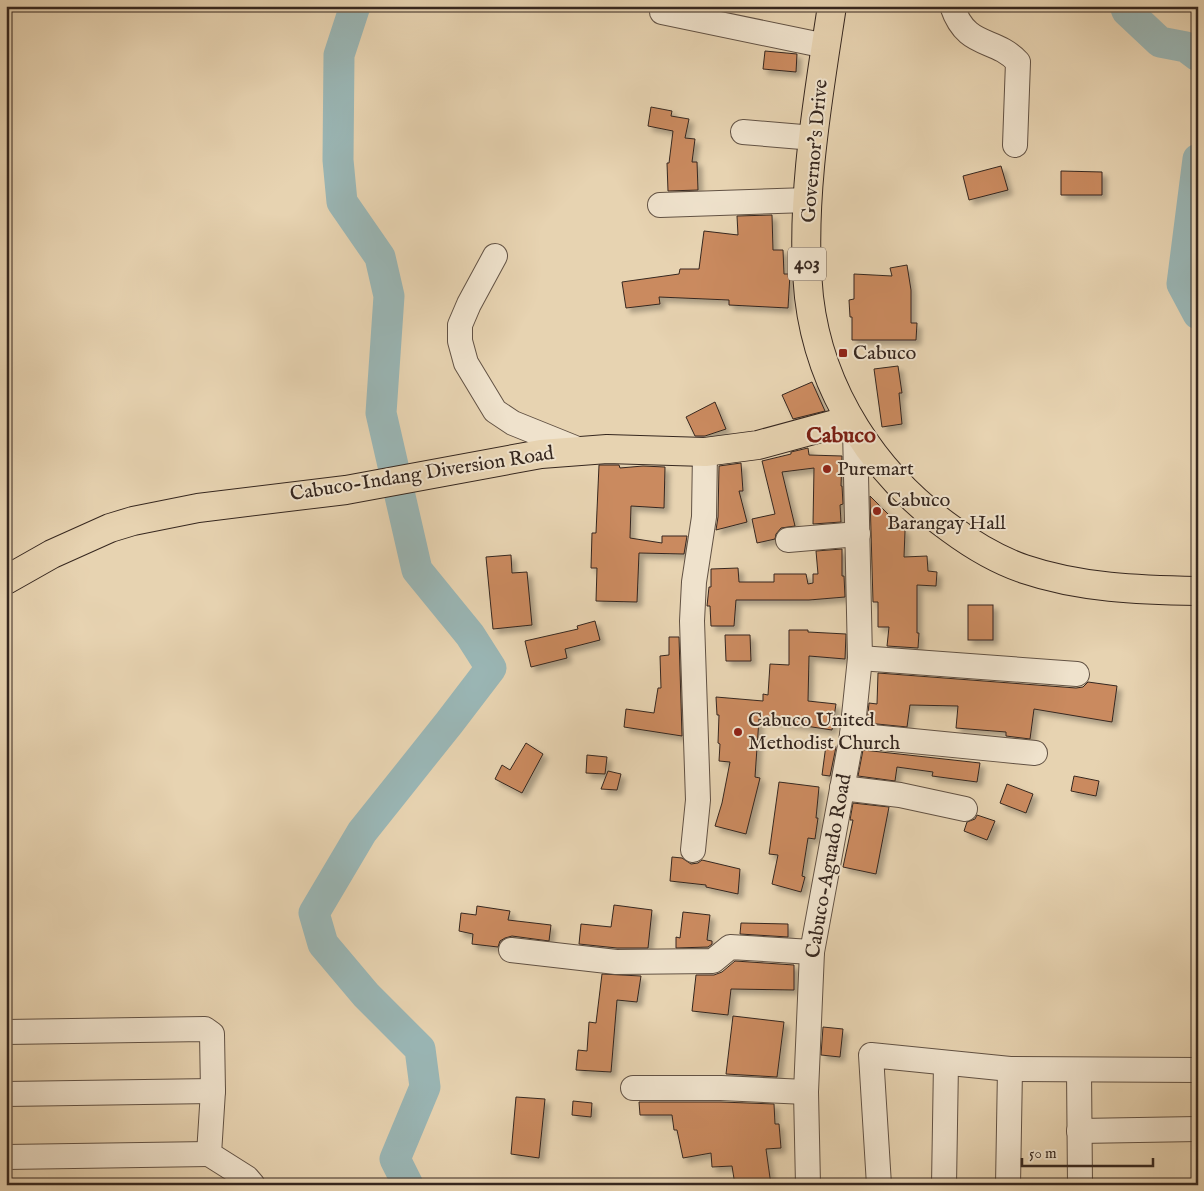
<svg xmlns="http://www.w3.org/2000/svg" width="1204" height="1191" viewBox="0 0 1204 1191" font-family="'IM FELL English',serif">
	<style>
		.lines { fill: none; stroke-linecap: round; stroke-linejoin: round }
		.river { stroke: #9ab6b5; stroke-width: 31 }
		.building { fill: #ca8a5e; stroke: #36271f; filter: url(#shadow) }
		.minor-casing { stroke: #625244; stroke-width: 26 }
		.major-casing { stroke: #36271f; stroke-width: 30 }
		.minor { stroke: #efe2cc; stroke-width: 24 }
		.major { stroke: #e7d3b1; stroke-width: 28 }
		.poi-dot { fill: #8f2418; stroke: #efe2cc; stroke-width: 2 }
		.labels { text-anchor: middle; dominant-baseline: central; stroke-width: 4; stroke-linejoin: round; paint-order: stroke }
		.shield { fill: #efe2cc; stroke: #6e5f53; stroke-width: 1 }
		.shield-label { font-size: 19px; font-weight: bold; fill: #36271f }
		.street-label { font-size: 20px; fill: #36271f; stroke: #efe2cc }
		.poi-label { font-size: 20px; fill: #36271f; stroke: #efe2cc; text-anchor: start }
		.quarter-label { font-size: 22px; font-weight: bold; fill: #7a1f14; stroke: #efe2cc }
	</style>
	<defs>
		<filter id="shadow"><feDropShadow dx="4.5" dy="4.5" stdDeviation="2.5" flood-color="#0004"/></filter>
	</defs>
	<rect width="100%" height="100%" fill="#e7d3b1"/>
	<filter id="stains"><feTurbulence type="fractalNoise" baseFrequency=".004" numOctaves="4"/><feColorMatrix values="0 0 0 0 .2 0 0 0 0 .09 0 0 0 0 .02 0 0 0 .5 -.17"/></filter>
	<radialGradient id="worn" r=".72"><stop offset=".6" stop-color="#630" stop-opacity="0"/><stop offset="1" stop-color="#630" stop-opacity=".3"/></radialGradient>
	<g class="lines">
		<g class="river">
			<path d="M 355,6 L 339,55 L 338,160 L 342,202 L 380,257 L 389,296 L 381,413 L 417,570 L 470,635 L 491,668 L 449,723 L 362,832 L 314,913 L 323,944 L 366,995 L 420,1049 L 425,1087 L 395,1159 L 408,1185"/>
			<path d="M 1125,6 L 1127,11 L 1160,42 L 1186,47 L 1198,56"/>
			<path d="M 1198,159 L 1182,284 L 1198,314"/>
		</g>
	</g>
	<g class="building">
		<path d="M 765,51 L 797,54 L 796,72 L 763,69 Z"/>
		<path d="M 651,107 L 672,111 L 671,116 L 689,119 L 685,138 L 695,139 L 692,162 L 697,162 L 698,190 L 668,191 L 667,163 L 669,163 L 673,131 L 648,126 Z"/>
		<path d="M 1001,166 L 1008,190 L 969,200 L 963,176 Z"/>
		<path d="M 1061,171 L 1102,172 L 1102,195 L 1061,195 Z"/>
		<path d="M 772,215 L 773,250 L 783,250 L 784,274 L 790,274 L 788,308 L 729,305 L 729,300 L 659,297 L 660,304 L 626,308 L 622,282 L 679,274 L 680,269 L 699,269 L 704,231 L 738,235 L 737,216 Z"/>
		<path d="M 907,265 L 911,290 L 911,323 L 917,323 L 916,340 L 852,340 L 852,317 L 850,317 L 849,300 L 854,299 L 854,274 L 892,276 L 890,268 Z"/>
		<path d="M 898,366 L 902,393 L 899,393 L 902,424 L 882,427 L 874,369 Z"/>
		<path d="M 812,382 L 825,411 L 793,419 L 782,395 Z"/>
		<path d="M 715,402 L 726,429 L 705,436 L 695,436 L 686,417 Z"/>
		<path d="M 808,448 L 809,455 L 842,456 L 841,486 L 842,486 L 843,504 L 840,505 L 841,522 L 813,524 L 814,468 L 782,472 L 795,526 L 781,528 L 776,534 L 775,539 L 757,543 L 752,519 L 775,514 L 762,461 L 791,454 L 791,452 Z"/>
		<path d="M 741,463 L 743,491 L 739,491 L 747,522 L 716,530 L 718,517 L 719,466 Z"/>
		<path d="M 599,465 L 619,465 L 620,468 L 643,466 L 665,467 L 664,508 L 631,506 L 630,538 L 662,543 L 662,536 L 687,536 L 684,554 L 639,553 L 637,602 L 596,601 L 597,568 L 591,568 L 592,533 L 596,533 Z"/>
		<path d="M 870,496 L 905,531 L 904,557 L 927,556 L 928,571 L 937,572 L 936,586 L 917,585 L 917,633 L 919,633 L 918,648 L 887,646 L 889,627 L 878,627 L 878,602 L 873,602 Z"/>
		<path d="M 842,549 L 842,576 L 844,576 L 845,597 L 809,600 L 736,600 L 734,626 L 711,626 L 710,606 L 707,606 L 709,587 L 711,587 L 711,569 L 738,568 L 739,582 L 774,582 L 774,574 L 806,574 L 808,584 L 813,583 L 813,574 L 818,574 L 816,551 Z"/>
		<path d="M 511,555 L 512,573 L 527,572 L 532,625 L 493,629 L 486,557 Z"/>
		<rect x="968" y="605" width="25" height="35"/>
		<path d="M 595,621 L 600,640 L 565,649 L 567,658 L 531,667 L 525,641 L 578,629 L 577,626 Z"/>
		<path d="M 789,630 L 808,630 L 808,632 L 846,634 L 845,659 L 809,656 L 808,701 L 836,704 L 832,730 L 759,719 L 755,777 L 760,778 L 746,834 L 715,826 L 722,803 L 730,762 L 719,761 L 720,744 L 718,743 L 719,715 L 717,715 L 716,697 L 763,701 L 763,694 L 768,695 L 770,664 L 789,665 Z"/>
		<path d="M 725,635 L 750,635 L 751,661 L 726,661 Z"/>
		<path d="M 669,637 L 679,637 L 682,736 L 624,727 L 626,709 L 654,713 L 658,688 L 661,688 L 660,656 L 669,655 Z"/>
		<path d="M 878,673 L 1076,688 L 1083,687 L 1088,682 L 1117,686 L 1112,722 L 1034,709 L 1030,739 L 1006,736 L 1006,732 L 956,728 L 958,706 L 910,705 L 907,727 L 867,723 L 869,703 L 877,704 Z"/>
		<path d="M 526,743 L 543,754 L 522,793 L 495,779 L 502,765 L 510,770 Z"/>
		<path d="M 826,745 L 836,747 L 830,776 L 822,775 Z"/>
		<path d="M 863,750 L 980,763 L 977,782 L 932,776 L 933,772 L 897,767 L 895,781 L 858,776 Z"/>
		<path d="M 587,755 L 607,757 L 605,774 L 586,773 Z"/>
		<path d="M 608,771 L 621,774 L 617,790 L 601,789 Z"/>
		<path d="M 1074,776 L 1099,781 L 1096,796 L 1071,791 Z"/>
		<path d="M 779,782 L 819,787 L 816,818 L 818,818 L 815,839 L 808,838 L 802,876 L 805,877 L 801,892 L 772,884 L 778,855 L 769,854 Z"/>
		<path d="M 1007,784 L 1033,794 L 1026,813 L 1000,803 Z"/>
		<path d="M 853,803 L 889,807 L 876,874 L 843,867 L 853,820 L 850,820 Z"/>
		<path d="M 977,815 L 995,821 L 987,840 L 964,831 L 967,822 L 975,819 Z"/>
		<path d="M 672,857 L 682,858 L 691,864 L 698,863 L 702,860 L 740,869 L 738,894 L 706,887 L 706,885 L 670,881 Z"/>
		<path d="M 614,905 L 652,910 L 648,948 L 617,948 L 579,944 L 581,924 L 611,927 Z"/>
		<path d="M 477,906 L 510,911 L 508,920 L 551,925 L 549,941 L 512,936 L 505,938 L 500,941 L 498,947 L 472,944 L 473,934 L 459,931 L 461,913 L 476,915 Z"/>
		<path d="M 683,912 L 710,915 L 707,940 L 712,941 L 712,944 L 708,947 L 676,948 L 676,937 L 680,938 Z"/>
		<path d="M 741,923 L 788,924 L 788,937 L 740,934 Z"/>
		<path d="M 735,961 L 794,965 L 794,990 L 731,989 L 728,1015 L 692,1011 L 696,975 L 714,975 L 722,972 Z"/>
		<path d="M 602,974 L 641,976 L 637,1002 L 617,1000 L 611,1072 L 576,1070 L 578,1050 L 587,1051 L 589,1022 L 596,1023 Z"/>
		<path d="M 733,1016 L 784,1022 L 777,1077 L 726,1074 Z"/>
		<path d="M 823,1027 L 843,1029 L 840,1057 L 821,1055 Z"/>
		<path d="M 516,1097 L 545,1099 L 539,1158 L 511,1154 Z"/>
		<path d="M 573,1101 L 592,1103 L 591,1117 L 572,1115 Z"/>
		<path d="M 639,1102 L 721,1102 L 774,1104 L 775,1124 L 779,1124 L 781,1148 L 766,1149 L 771,1185 L 735,1185 L 732,1166 L 712,1167 L 711,1153 L 683,1158 L 677,1130 L 674,1130 L 672,1115 L 640,1115 Z"/>
	</g>
	<g class="lines">
		<g class="minor-casing">
			<g id="minor">
				<path d="M 952,6 C 967,50 994,36 1018,62 L 1015,145"/>
				<path d="M 662,12 L 826,46"/>
				<path d="M 743,132 L 814,138"/>
				<path d="M 660,205 L 808,200"/>
				<path d="M 495,256 L 469,304 L 460,325 L 460,341 L 466,363 L 495,411 L 513,423 L 580,450"/>
				<path d="M 788,540 L 858,534"/>
				<path d="M 860,658 L 1077,674"/>
				<path d="M 852,735 L 1035,753"/>
				<path d="M 842,788 L 900,795 L 965,809"/>
				<path d="M 693,850 L 698,800 L 692,621 L 694,582 L 704,517 L 705,452"/>
				<path d="M 511,950 L 616,962 L 713,961 L 730,947 L 812,952"/>
				<path d="M 6,1032 L 205,1029 L 212,1034 L 213,1091 L 209,1154 L 247,1178 L 253,1185"/>
				<path d="M 1079,1070 L 1080,1185"/>
				<path d="M 633,1088 L 721,1088 L 806,1092"/>
				<path d="M 6,1094 L 213,1091"/>
				<path d="M 1079,1131 L 1198,1129"/>
				<path d="M 6,1157 L 209,1154"/>
				<path d="M 808,1185 L 806,1092 L 812,952 L 852,735 L 860,658 L 855,429"/>
				<path d="M 879,1185 L 871,1055 L 1010,1069 L 1198,1070"/>
				<path d="M 944,1185 L 946,1063"/>
				<path d="M 1008,1185 L 1010,1069"/>
			</g>
		</g>
		<g class="major-casing">
			<g id="major">
				<path d="M 832,6 C 818,98 799,205 809,297 C 820,392 875,475 951,529 C 974,546 998,560 1024,569 C 1080,588 1139,590 1198,591"/>
				<path d="M 6,580 L 52,554 L 110,528 L 133,521 L 198,508 L 346,490 L 541,454 L 607,449 L 705,452 L 758,445 L 850,420"/>
			</g>
		</g>
		<use href="#minor" class="minor"/>
		<use href="#major" class="major"/>
	</g>
	<g class="poi-dot">
		<rect x="838" y="348" width="10" height="10" rx="2.5"/>
		<circle cx="827" cy="469" r="5"/>
		<circle cx="877" cy="511" r="5"/>
		<circle cx="738" cy="732" r="5"/>
	</g>
	<g class="labels">
		<rect class="shield" x="788" y="247.5" width="38" height="33" rx="4"/>
		<g class="shield-label">
			<text x="807" y="264">403</text>
		</g>
		<g class="street-label">
			<text transform="translate(815 151) rotate(-85)">Governor's Drive</text>
			<text transform="translate(422 474) rotate(-9)">Cabuco-Indang Diversion Road</text>
			<text transform="translate(829 866) rotate(-80)">Cabuco-Aguado Road</text>
		</g>
		<g class="poi-label">
			<text x="853" y="353">Cabuco</text>
			<text x="837" y="469">Puremart</text>
			<text x="887" y="500">Cabuco<tspan x="887" dy="23">Barangay Hall</tspan></text>
			<text x="748" y="720">Cabuco United<tspan x="748" dy="23">Methodist Church</tspan></text>
		</g>
		<g class="quarter-label">
			<text x="841" y="436">Cabuco</text>
		</g>
	</g>
	<rect width="1204" height="1191" fill="none" stroke="#e7d3b1" stroke-width="25"/>
	<rect x="8" y="8" width="1189" height="1176" fill="none" stroke="#36271f" stroke-width="2.5"/>
	<rect x="12" y="12" width="1179" height="1166" fill="none" stroke="#36271f"/>
	<path d="M1022 1158v8h131v-8" fill="none" stroke="#36271f" stroke-width="2.5"/>
	<text x="1029" y="1158" font-size="15" fill="#36271f" stroke="#efe2cc" stroke-width="4" paint-order="stroke">50 m</text>
	<rect width="100%" height="100%" filter="url(#stains)"/>
	<rect width="100%" height="100%" fill="url(#worn)"/>
</svg>
